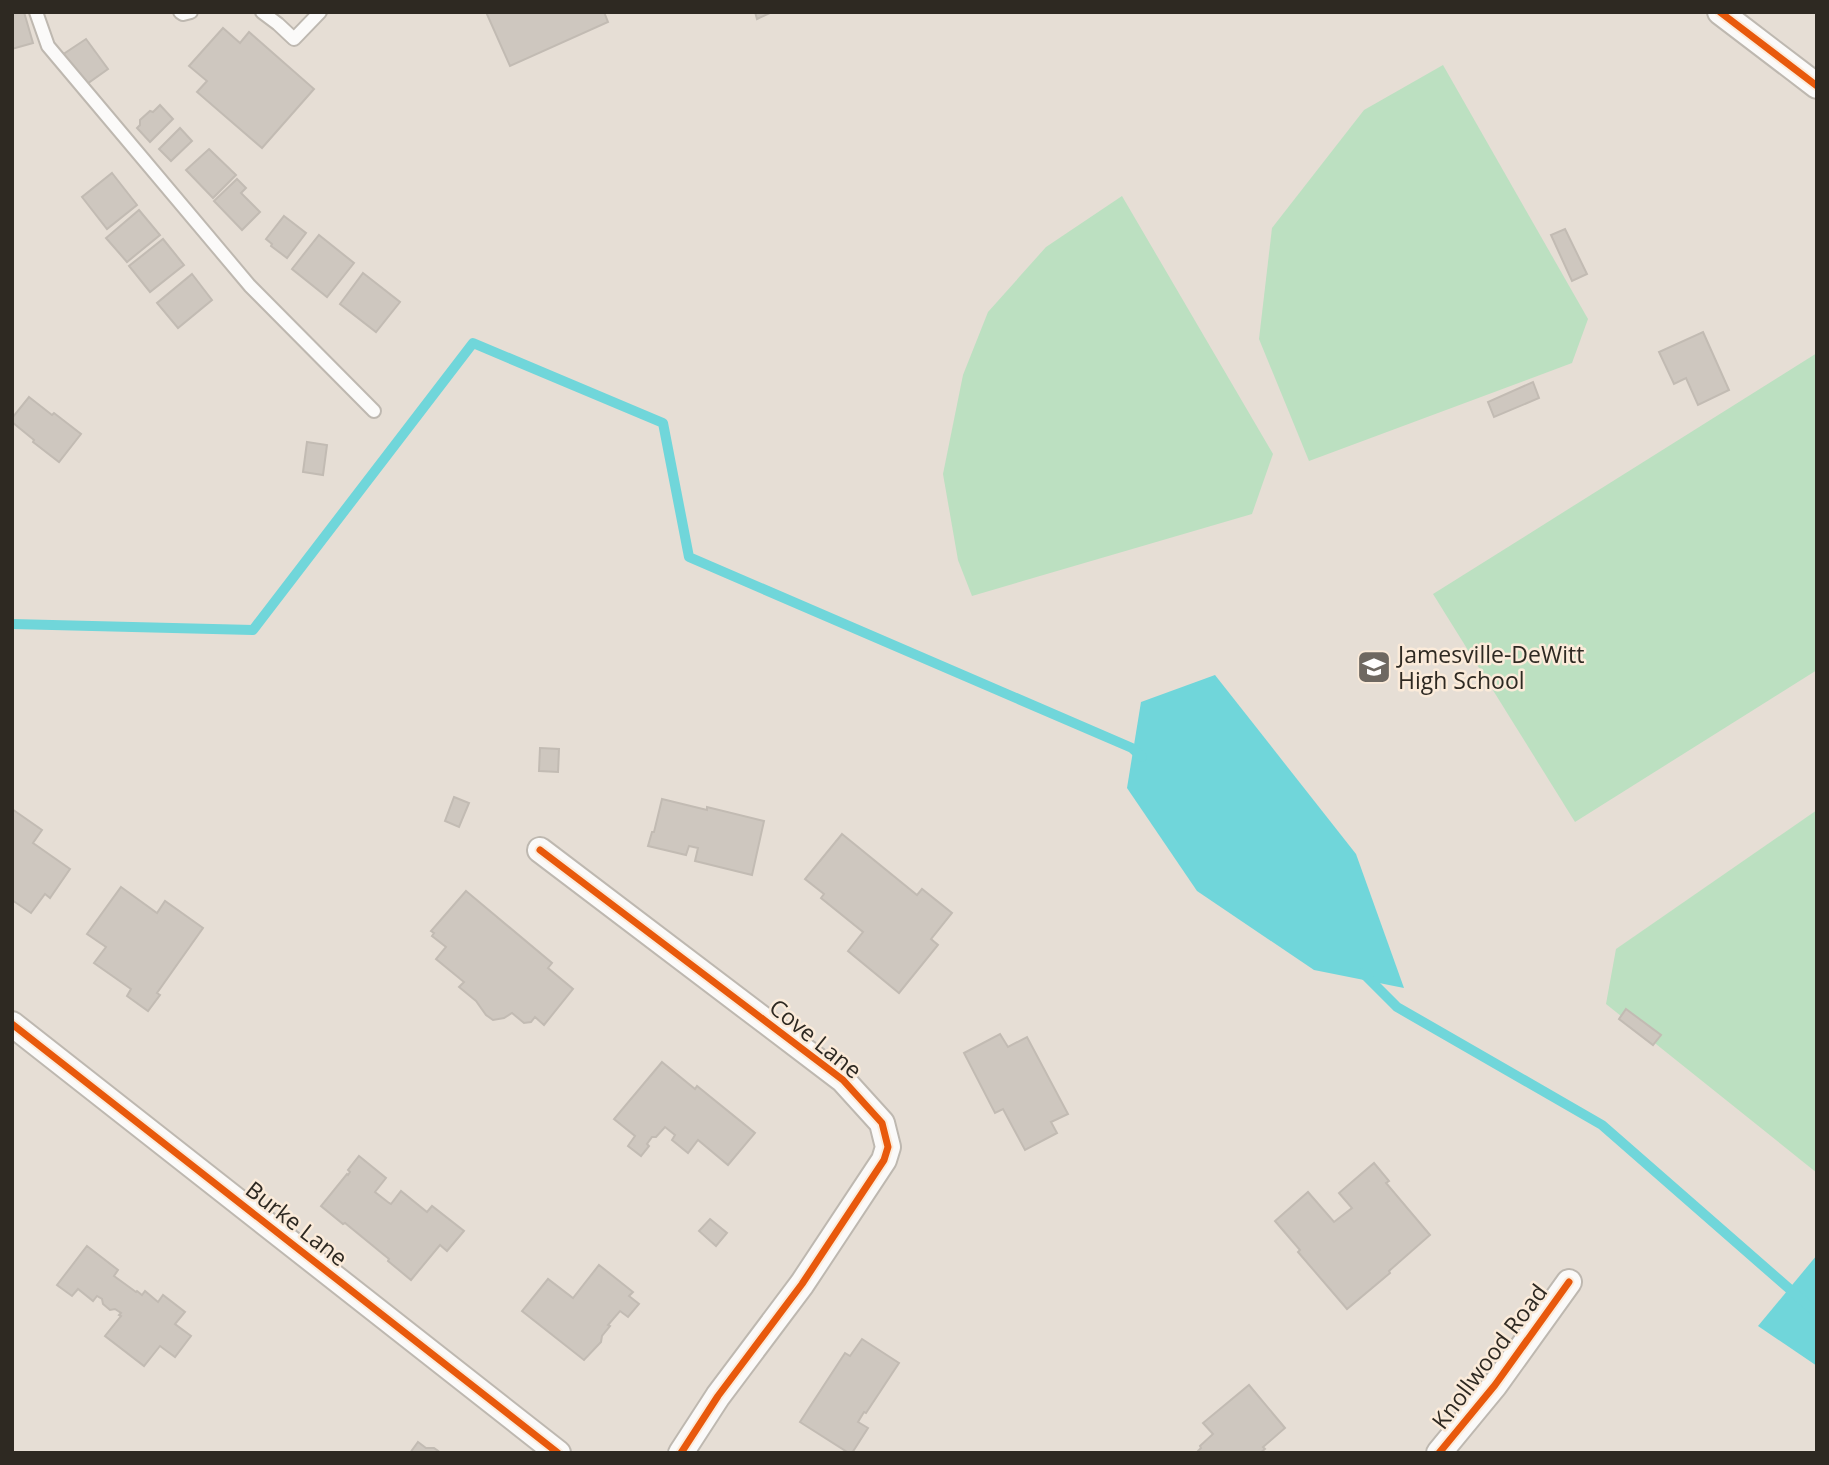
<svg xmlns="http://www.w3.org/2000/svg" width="1829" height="1465" viewBox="0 0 1829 1465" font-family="'Open Sans',sans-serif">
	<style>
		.green { fill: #bce0c1 }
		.water { fill: #70d6da }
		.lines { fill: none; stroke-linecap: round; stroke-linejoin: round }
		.stream { stroke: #70d6da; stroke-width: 10 }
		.building { fill: #cec7bf; stroke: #c2bbb3; stroke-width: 2 }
		.lane-casing { stroke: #beb8b0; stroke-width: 16 }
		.street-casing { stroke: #beb8b0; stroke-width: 28 }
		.lane { stroke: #fbfaf9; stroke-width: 12 }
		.street { stroke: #fbfaf9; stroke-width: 24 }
		.cycleway-casing { stroke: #fbebda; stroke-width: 11 }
		.cycleway { stroke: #e8590c; stroke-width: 7 }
		.labels { text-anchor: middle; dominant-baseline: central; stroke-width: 5; stroke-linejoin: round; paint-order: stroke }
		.poi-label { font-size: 23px; fill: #2e2922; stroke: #fbebda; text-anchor: start }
		.street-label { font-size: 23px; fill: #2e2922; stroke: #fbebda }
	</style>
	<rect width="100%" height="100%" fill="#e6ded5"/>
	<g class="green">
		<path d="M 1443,65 L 1588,319 L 1572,363 L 1309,461 L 1259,339 L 1272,228 L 1364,110 Z"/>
		<path d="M 1122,196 L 1273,454 L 1252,514 L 972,596 L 958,560 L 943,474 L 963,375 L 988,312 L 1046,247 Z"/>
		<path d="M 1817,353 L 1817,670 L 1575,822 L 1433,594 Z"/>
		<path d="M 1817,810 L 1817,1173 L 1606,1004 L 1616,949 Z"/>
	</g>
	<g class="water">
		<path d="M 1215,675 L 1356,854 L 1404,988 L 1314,970 L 1197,891 L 1127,788 L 1141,702 Z"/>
		<path d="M 1817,1255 L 1817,1366 L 1758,1326 Z"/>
	</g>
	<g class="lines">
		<g class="stream">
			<path d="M 12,624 L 253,630 L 473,343 L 663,423 L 689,557 L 1132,748 L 1142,757"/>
			<path d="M 1363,973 L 1397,1007 L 1602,1125 L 1817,1313"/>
		</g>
	</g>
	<g class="building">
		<path d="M 12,12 L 24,12 L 33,43 L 12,49 Z"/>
		<path d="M 486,12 L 604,12 L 608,22 L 510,66 Z"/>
		<path d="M 755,12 L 772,12 L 757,19 Z"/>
		<path d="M 223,28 L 240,43 L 249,32 L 314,89 L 262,148 L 197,92 L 207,81 L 189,66 Z"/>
		<path d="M 86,39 L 108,69 L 84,86 L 62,55 Z"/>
		<path d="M 160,105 L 173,119 L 150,142 L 137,128 L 140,125 L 140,120 L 150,111 L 153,112 Z"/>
		<path d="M 180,128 L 192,141 L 171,161 L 159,149 Z"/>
		<path d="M 209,149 L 236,175 L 213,198 L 186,170 Z"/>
		<path d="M 112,173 L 137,205 L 107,229 L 82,197 Z"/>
		<path d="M 237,179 L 246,188 L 241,193 L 260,212 L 242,230 L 214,201 Z"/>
		<path d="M 139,210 L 160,235 L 127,262 L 106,238 Z"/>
		<path d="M 284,216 L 306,233 L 287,258 L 271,246 L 272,244 L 266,239 Z"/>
		<path d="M 1565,229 L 1587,274 L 1572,281 L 1551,235 Z"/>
		<path d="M 319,235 L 354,263 L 327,297 L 292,269 Z"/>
		<path d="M 163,239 L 184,265 L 150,292 L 129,266 Z"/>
		<path d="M 363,273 L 400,302 L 376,332 L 340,304 Z"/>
		<path d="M 192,274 L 212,300 L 178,328 L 157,303 Z"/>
		<path d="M 1703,332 L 1729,390 L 1698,405 L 1686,378 L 1674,384 L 1659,352 Z"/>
		<path d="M 1533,382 L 1539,398 L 1494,417 L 1488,402 Z"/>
		<path d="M 29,397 L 52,415 L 54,413 L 81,434 L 59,462 L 33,442 L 34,440 L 12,422 L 12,418 Z"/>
		<path d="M 307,442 L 327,445 L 323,475 L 303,472 Z"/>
		<path d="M 540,748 L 559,749 L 558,772 L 539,771 Z"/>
		<path d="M 454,797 L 469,803 L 459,827 L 445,821 Z"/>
		<path d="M 662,799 L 707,810 L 707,807 L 764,821 L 752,875 L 695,861 L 698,848 L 689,846 L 686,855 L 648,846 L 652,832 L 654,832 Z"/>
		<path d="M 12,809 L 42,830 L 33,843 L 70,869 L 50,898 L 45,894 L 31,913 L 12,900 Z"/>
		<path d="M 842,834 L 917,895 L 922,889 L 952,913 L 931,939 L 938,945 L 899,993 L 848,951 L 863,932 L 821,898 L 824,894 L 805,879 Z"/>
		<path d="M 121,887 L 157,913 L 165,901 L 203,928 L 157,993 L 160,995 L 148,1011 L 127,996 L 131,989 L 94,963 L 106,947 L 87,934 Z"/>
		<path d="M 466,891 L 552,963 L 548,968 L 573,989 L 544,1025 L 535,1017 L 531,1022 L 524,1023 L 512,1013 L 504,1018 L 493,1020 L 486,1015 L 476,1001 L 459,987 L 464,982 L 436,959 L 446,947 L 432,936 L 434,933 L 431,931 Z"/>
		<path d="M 1626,1009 L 1661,1035 L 1653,1045 L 1619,1019 Z"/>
		<path d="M 1000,1034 L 1008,1047 L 1027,1037 L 1068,1114 L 1051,1122 L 1057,1133 L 1025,1150 L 1003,1109 L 995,1113 L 964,1053 Z"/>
		<path d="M 662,1062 L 695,1089 L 697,1086 L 755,1133 L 728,1165 L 698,1140 L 688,1153 L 672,1140 L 675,1135 L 665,1127 L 656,1137 L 652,1137 L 647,1144 L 649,1146 L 641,1156 L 628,1146 L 635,1136 L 614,1119 Z"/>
		<path d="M 359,1156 L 386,1178 L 375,1192 L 389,1203 L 391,1204 L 401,1191 L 427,1212 L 432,1206 L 464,1231 L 447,1251 L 440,1245 L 411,1280 L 388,1261 L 389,1259 L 345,1223 L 343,1224 L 321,1206 L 347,1174 L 348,1175 L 350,1172 L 348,1170 Z"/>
		<path d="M 1374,1163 L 1389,1181 L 1386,1183 L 1430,1235 L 1389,1271 L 1390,1273 L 1347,1309 L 1298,1252 L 1300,1250 L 1275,1221 L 1308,1192 L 1334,1222 L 1352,1208 L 1339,1193 Z"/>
		<path d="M 710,1219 L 727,1233 L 716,1246 L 699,1231 Z"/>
		<path d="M 87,1246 L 118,1270 L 114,1276 L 136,1292 L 137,1291 L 142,1295 L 145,1291 L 158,1302 L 163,1295 L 185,1312 L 175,1324 L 191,1336 L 175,1357 L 160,1346 L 144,1366 L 105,1336 L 121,1316 L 119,1315 L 121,1313 L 115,1309 L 110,1310 L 103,1304 L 102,1299 L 97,1296 L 93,1301 L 78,1289 L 72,1296 L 57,1285 Z"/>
		<path d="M 599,1265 L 633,1292 L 629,1296 L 639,1304 L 628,1317 L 620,1311 L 608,1325 L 610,1326 L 602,1336 L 601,1342 L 584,1360 L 522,1311 L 548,1279 L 573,1298 Z"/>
		<path d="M 862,1339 L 899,1363 L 866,1413 L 864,1412 L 858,1422 L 868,1428 L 852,1453 L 846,1453 L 847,1452 L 800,1422 L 845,1353 L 850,1356 Z"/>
		<path d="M 1249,1385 L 1285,1428 L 1263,1447 L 1265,1449 L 1260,1453 L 1196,1453 L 1201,1448 L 1200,1446 L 1213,1434 L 1203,1423 Z"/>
		<path d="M 418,1442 L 426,1448 L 434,1448 L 441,1453 L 410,1453 Z"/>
	</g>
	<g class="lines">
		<g class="lane-casing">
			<g id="lane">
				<path d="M 36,12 L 48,46 L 250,286 L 374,411"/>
				<path d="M 180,12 L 183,14 L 191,12"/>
				<path d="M 262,12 L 278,24 L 294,39 L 320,12"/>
			</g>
		</g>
		<g class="street-casing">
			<g id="street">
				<path d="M 1720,12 L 1817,86"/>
				<path d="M 540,850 L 843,1080 L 882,1123 L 888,1147 L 884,1160 L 802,1284 L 718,1396 L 681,1453"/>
				<path d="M 12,1024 L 558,1453"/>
				<path d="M 1439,1453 L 1495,1385 L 1569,1282"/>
			</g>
		</g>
		<use href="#lane" class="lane"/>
		<use href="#street" class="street"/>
		<g class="cycleway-casing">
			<g id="cycleway">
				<path d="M 1720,12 L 1817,86"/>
				<path d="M 540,850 L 843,1080 L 882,1123 L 888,1147 L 884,1160 L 802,1284 L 718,1396 L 681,1453"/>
				<path d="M 12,1024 L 558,1453"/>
				<path d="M 1439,1453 L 1495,1385 L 1569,1282"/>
			</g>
		</g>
		<use href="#cycleway" class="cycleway"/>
	</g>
	<defs>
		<g id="school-square" transform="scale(1.75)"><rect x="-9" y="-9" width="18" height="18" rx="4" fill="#6e6861" stroke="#fbebda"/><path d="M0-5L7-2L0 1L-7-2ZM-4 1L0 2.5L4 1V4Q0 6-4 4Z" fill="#fff"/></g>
	</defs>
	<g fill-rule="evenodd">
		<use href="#school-square" x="1374" y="667"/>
	</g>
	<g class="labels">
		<g class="poi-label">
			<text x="1398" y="654">Jamesville-DeWitt<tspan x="1398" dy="26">High School</tspan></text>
		</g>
		<g class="street-label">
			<text transform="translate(816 1038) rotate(39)">Cove Lane</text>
			<text transform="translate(297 1223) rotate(38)">Burke Lane</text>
			<text transform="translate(1489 1356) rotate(-53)">Knollwood Road</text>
		</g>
	</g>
	<rect width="1829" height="1465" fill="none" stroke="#2e2922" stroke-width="28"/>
</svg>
